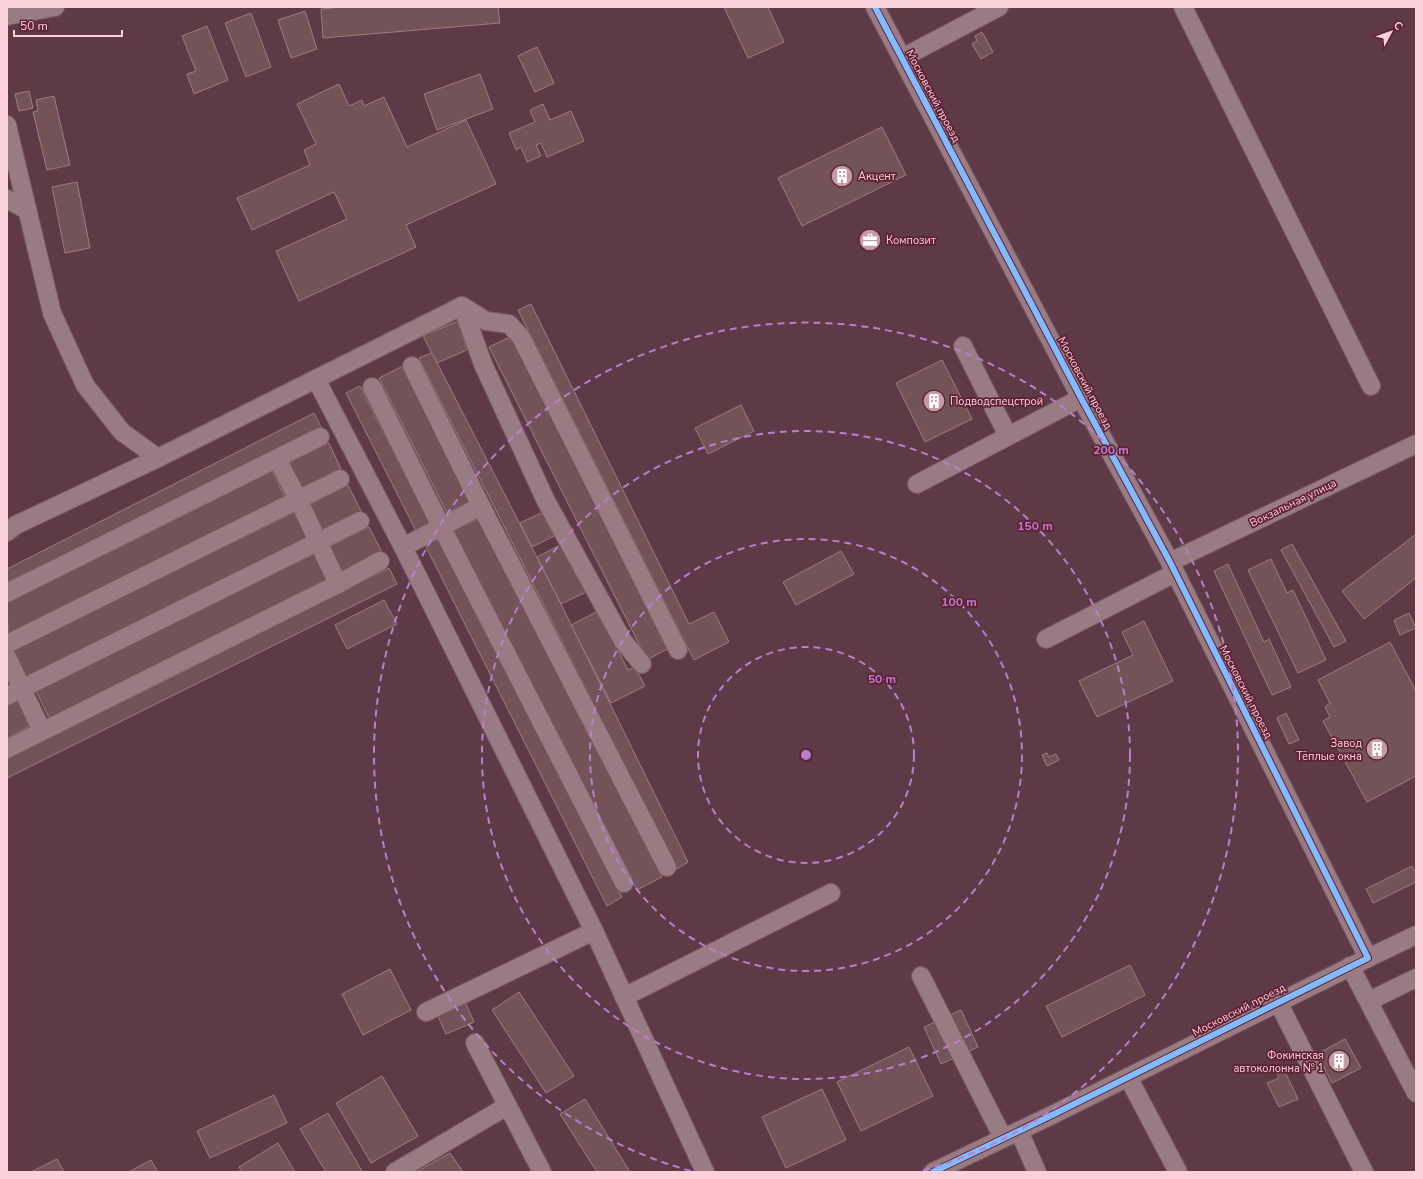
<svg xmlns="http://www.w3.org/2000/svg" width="1423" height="1179" viewBox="0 0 1423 1179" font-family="'Nunito Sans',sans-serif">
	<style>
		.building { fill: #715358; stroke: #9c7d82 }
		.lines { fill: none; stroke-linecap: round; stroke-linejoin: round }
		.minor-casing { stroke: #775861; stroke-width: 20 }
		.minor { stroke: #997b84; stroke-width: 18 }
		.cycleway-casing { stroke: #602035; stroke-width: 8 }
		.cycleway { stroke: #80bcff; stroke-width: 6 }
		.ring { fill: none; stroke: #ba7ecc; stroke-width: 2; stroke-dasharray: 7 5 }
		.labels { text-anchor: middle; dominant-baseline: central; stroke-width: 3.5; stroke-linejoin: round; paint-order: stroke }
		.street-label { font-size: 11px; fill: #fad1da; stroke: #602035 }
		.poi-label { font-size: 11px; fill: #fad1da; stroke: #602035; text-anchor: start }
		.centre { fill: #ba7ecc; stroke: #602035; stroke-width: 2 }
		.ring-label { font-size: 12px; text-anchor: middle; font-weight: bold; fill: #ba7ecc; stroke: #602035; stroke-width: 3.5; stroke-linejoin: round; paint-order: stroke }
	</style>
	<rect width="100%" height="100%" fill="#5d3a45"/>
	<g class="building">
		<path d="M 342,7 L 498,7 L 500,23 L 323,38 L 321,9 Z"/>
		<path d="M 724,7 L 768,7 L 784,42 L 748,58 Z"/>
		<path d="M 305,11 L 317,49 L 291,58 L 278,20 Z"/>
		<path d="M 251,13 L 271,67 L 246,77 L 225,23 Z"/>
		<path d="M 207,26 L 228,80 L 194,94 L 187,74 L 196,71 L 182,36 Z"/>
		<path d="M 982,32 L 993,52 L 981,59 L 972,44 L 977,41 L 975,36 Z"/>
		<path d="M 537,47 L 554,83 L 535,92 L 518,56 Z"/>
		<path d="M 480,74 L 493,109 L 437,130 L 424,94 Z"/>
		<path d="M 339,84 L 349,106 L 362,100 L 364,106 L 384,97 L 407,147 L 466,120 L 496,184 L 406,225 L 416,247 L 299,301 L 276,251 L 347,219 L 334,192 L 252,230 L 237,198 L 310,165 L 304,150 L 316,144 L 297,104 Z"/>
		<path d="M 29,91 L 33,108 L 19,111 L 15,94 Z"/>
		<path d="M 54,96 L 70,165 L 47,170 L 33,112 L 38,111 L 36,100 Z"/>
		<path d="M 543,104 L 550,120 L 571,111 L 584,141 L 547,157 L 541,143 L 536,145 L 541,156 L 527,162 L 521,147 L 516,150 L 509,133 L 535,122 L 530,110 Z"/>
		<path d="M 882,127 L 906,175 L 802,226 L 778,178 Z"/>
		<path d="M 77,182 L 90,248 L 65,253 L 52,187 Z"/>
		<path d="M 531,304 L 689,624 L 714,612 L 729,642 L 694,660 L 518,310 Z"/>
		<path d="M 458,321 L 467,350 L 437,363 L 423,336 Z"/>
		<path d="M 514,335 L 671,647 L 647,660 L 489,347 Z"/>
		<path d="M 432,353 L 561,604 L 688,862 L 677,869 L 419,358 Z"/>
		<path d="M 942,360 L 972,419 L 925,442 L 896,383 Z"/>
		<path d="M 403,366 L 471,501 L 447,513 L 379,378 Z"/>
		<path d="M 360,386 L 430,524 L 416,531 L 346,393 Z"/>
		<path d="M 741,405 L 754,431 L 708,454 L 695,428 Z"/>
		<path d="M 314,413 L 322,429 L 7,582 L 7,569 Z"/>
		<path d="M 329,443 L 341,469 L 299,489 L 287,462 Z"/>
		<path d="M 272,471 L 285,497 L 8,635 L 7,602 Z"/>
		<path d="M 348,485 L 361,511 L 319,531 L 307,506 Z"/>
		<path d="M 297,511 L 310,537 L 25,677 L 12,650 Z"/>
		<path d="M 543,512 L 554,536 L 532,547 L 520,523 Z"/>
		<path d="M 480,518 L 662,877 L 637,890 L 453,531 Z"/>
		<path d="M 369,527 L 382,552 L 340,572 L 328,547 Z"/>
		<path d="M 1415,535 L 1416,537 L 1416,578 L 1364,619 L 1342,591 Z"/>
		<path d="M 439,538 L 622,897 L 607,906 L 425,545 Z"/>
		<path d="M 562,544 L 586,592 L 561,604 L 537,557 Z"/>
		<path d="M 1292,544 L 1346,641 L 1334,647 L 1281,550 Z"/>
		<path d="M 841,551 L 854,574 L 796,605 L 783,582 Z"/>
		<path d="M 317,552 L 330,578 L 49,718 L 36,691 Z"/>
		<path d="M 1271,559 L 1287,593 L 1293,590 L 1326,660 L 1298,673 L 1248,570 Z"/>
		<path d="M 1228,564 L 1264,642 L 1269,639 L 1291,687 L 1272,695 L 1214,571 Z"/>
		<path d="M 389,568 L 397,584 L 7,778 L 7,759 Z"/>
		<path d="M 384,600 L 397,624 L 347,649 L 335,625 Z"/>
		<path d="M 598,611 L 628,670 L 635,667 L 645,686 L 611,703 L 571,625 Z"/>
		<path d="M 1409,613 L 1416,628 L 1400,635 L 1394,620 Z"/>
		<path d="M 1144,621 L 1173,681 L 1097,717 L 1079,681 L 1133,655 L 1122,632 Z"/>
		<path d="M 1390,642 L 1416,691 L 1416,776 L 1367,802 L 1323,721 L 1330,717 L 1325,707 L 1330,703 L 1318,680 Z"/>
		<path d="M 18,700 L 30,726 L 7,738 L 7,706 Z"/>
		<path d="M 1286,713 L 1299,740 L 1289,744 L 1277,718 Z"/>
		<path d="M 1047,753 L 1049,757 L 1056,754 L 1059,760 L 1047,766 L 1042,755 Z"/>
		<path d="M 1412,866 L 1416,874 L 1416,882 L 1373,903 L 1366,889 Z"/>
		<path d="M 1130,965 L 1145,995 L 1062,1037 L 1046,1006 Z"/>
		<path d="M 390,969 L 411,1010 L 363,1035 L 342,994 Z"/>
		<path d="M 519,992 L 574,1076 L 546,1093 L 492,1010 Z"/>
		<path d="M 465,1002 L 474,1022 L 446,1034 L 437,1014 Z"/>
		<path d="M 961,1010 L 978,1047 L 941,1064 L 924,1027 Z"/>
		<path d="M 1345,1039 L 1361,1068 L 1332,1083 L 1317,1054 Z"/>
		<path d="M 909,1047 L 933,1096 L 861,1131 L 837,1082 Z"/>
		<path d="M 1284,1070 L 1298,1099 L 1279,1107 L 1267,1083 L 1279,1078 L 1277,1073 Z"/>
		<path d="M 382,1076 L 418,1136 L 371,1163 L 336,1103 Z"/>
		<path d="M 822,1089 L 846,1140 L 786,1168 L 762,1117 Z"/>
		<path d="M 274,1095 L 287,1123 L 210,1158 L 197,1131 Z"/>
		<path d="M 585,1099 L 630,1172 L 597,1172 L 560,1114 Z"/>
		<path d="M 328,1113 L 362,1171 L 360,1172 L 326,1172 L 300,1129 Z"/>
		<path d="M 278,1143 L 295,1172 L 242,1172 L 239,1167 Z"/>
		<path d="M 450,1153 L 463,1172 L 416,1172 Z"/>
		<path d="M 57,1159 L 64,1172 L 31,1172 Z"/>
		<path d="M 151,1160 L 158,1172 L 129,1172 Z"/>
	</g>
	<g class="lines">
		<g class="minor-casing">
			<g id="minor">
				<path d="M 875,7 L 1081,398 L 1170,562 L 1368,958 L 1048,1117 L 933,1172"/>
				<path d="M 1183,7 L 1371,386"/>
				<path d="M 7,16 L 55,7"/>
				<path d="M 902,58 L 999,7"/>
				<path d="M 7,125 L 52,313 L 85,385 L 122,432 L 158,458"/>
				<path d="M 7,199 L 27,210"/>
				<path d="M 462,306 L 483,364 L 546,501 L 623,641 L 642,664"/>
				<path d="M 963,346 L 1008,436"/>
				<path d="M 412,366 L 481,506 L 667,867"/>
				<path d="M 316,379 L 403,547 L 594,931 L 705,1172"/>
				<path d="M 372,387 L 441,526 L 624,883"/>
				<path d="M 277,459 L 298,499 L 338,584"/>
				<path d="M 917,484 L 1081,398"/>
				<path d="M 7,532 L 16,525 L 158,458 L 462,306 L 486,321 L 509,324 L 521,337 L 678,650"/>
				<path d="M 403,547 L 481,506"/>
				<path d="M 1170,562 L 1416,444"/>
				<path d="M 7,593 L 320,437"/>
				<path d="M 1046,639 L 1175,573"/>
				<path d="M 7,644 L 340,479"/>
				<path d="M 7,657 L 42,731"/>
				<path d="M 7,696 L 360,521"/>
				<path d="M 7,749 L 338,584 L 380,561"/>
				<path d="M 1368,958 L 1416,935"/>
				<path d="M 1350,966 L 1416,1093"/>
				<path d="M 921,976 L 1003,1138"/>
				<path d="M 624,997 L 831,893"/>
				<path d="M 1369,1001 L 1416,978"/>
				<path d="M 1278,1002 L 1364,1172"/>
				<path d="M 426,1012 L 594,931"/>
				<path d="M 475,1043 L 542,1172"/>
				<path d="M 1128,1077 L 1178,1172"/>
				<path d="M 1019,1131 L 1037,1172"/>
				<path d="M 395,1172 L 507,1106"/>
			</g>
		</g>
		<use href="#minor" class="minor"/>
		<g class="cycleway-casing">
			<path id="cycleway" d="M 875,7 L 1081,398 L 1170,562 L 1368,958 L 1048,1117 L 933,1172"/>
		</g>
		<use href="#cycleway" class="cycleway"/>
	</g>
	<g class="ring">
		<circle cx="806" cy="755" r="108"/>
		<circle cx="806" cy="755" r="216"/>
		<circle cx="806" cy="755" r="324"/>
		<path d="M691 1171A432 432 0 1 1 921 1171"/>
	</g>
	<defs>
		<g id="building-disc" transform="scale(1.15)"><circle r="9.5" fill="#c39ca6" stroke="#602035"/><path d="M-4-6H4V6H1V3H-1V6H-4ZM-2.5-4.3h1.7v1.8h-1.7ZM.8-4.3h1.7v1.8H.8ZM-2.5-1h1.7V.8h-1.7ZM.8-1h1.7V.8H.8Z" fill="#fff"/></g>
		<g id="office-disc" transform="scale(1.15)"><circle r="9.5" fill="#c39ca6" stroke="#602035"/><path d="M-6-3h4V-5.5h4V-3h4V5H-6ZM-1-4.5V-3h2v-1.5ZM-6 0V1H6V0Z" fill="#fff"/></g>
	</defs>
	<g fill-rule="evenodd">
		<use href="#building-disc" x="842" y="176"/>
		<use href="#office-disc" x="870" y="240"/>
		<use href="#building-disc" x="934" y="401"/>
		<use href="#building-disc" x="1377" y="749"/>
		<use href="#building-disc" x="1339" y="1061"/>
	</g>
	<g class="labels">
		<g class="street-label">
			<text transform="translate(933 96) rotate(62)">Московский проезд</text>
			<text transform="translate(1085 383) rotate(62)">Московский проезд</text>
			<text transform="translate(1293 503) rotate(-26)">Вокзальная улица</text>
			<text transform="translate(1246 692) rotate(63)">Московский проезд</text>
			<text transform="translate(1239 1010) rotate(-27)">Московский проезд</text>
		</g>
		<g class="poi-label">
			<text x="858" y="176">Акцент</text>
			<text x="886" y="240">Композит</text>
			<text x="950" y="401">Подводспецстрой</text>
			<text x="1362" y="743" text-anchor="end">Завод<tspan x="1362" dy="13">Тёплые окна</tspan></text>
			<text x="1324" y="1055" text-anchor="end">Фокинская<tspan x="1324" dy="13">автоколонна № 1</tspan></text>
		</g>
	</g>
	<circle cx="806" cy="755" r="6" class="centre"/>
	<g class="ring-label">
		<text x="1111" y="454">200 m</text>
		<text x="1035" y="530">150 m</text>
		<text x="959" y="606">100 m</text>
		<text x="882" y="683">50 m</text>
	</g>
	<rect width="1423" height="1179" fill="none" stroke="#fad1da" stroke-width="16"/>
	<g transform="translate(1391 32) rotate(49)" stroke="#602035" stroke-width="3" paint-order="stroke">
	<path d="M0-3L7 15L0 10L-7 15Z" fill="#fad1da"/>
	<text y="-6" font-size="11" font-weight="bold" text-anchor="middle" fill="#fad1da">С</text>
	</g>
	<path d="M14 30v6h108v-6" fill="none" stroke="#fad1da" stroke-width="2"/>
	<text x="20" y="30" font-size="12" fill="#fad1da" stroke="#602035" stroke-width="3" paint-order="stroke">50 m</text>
</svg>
